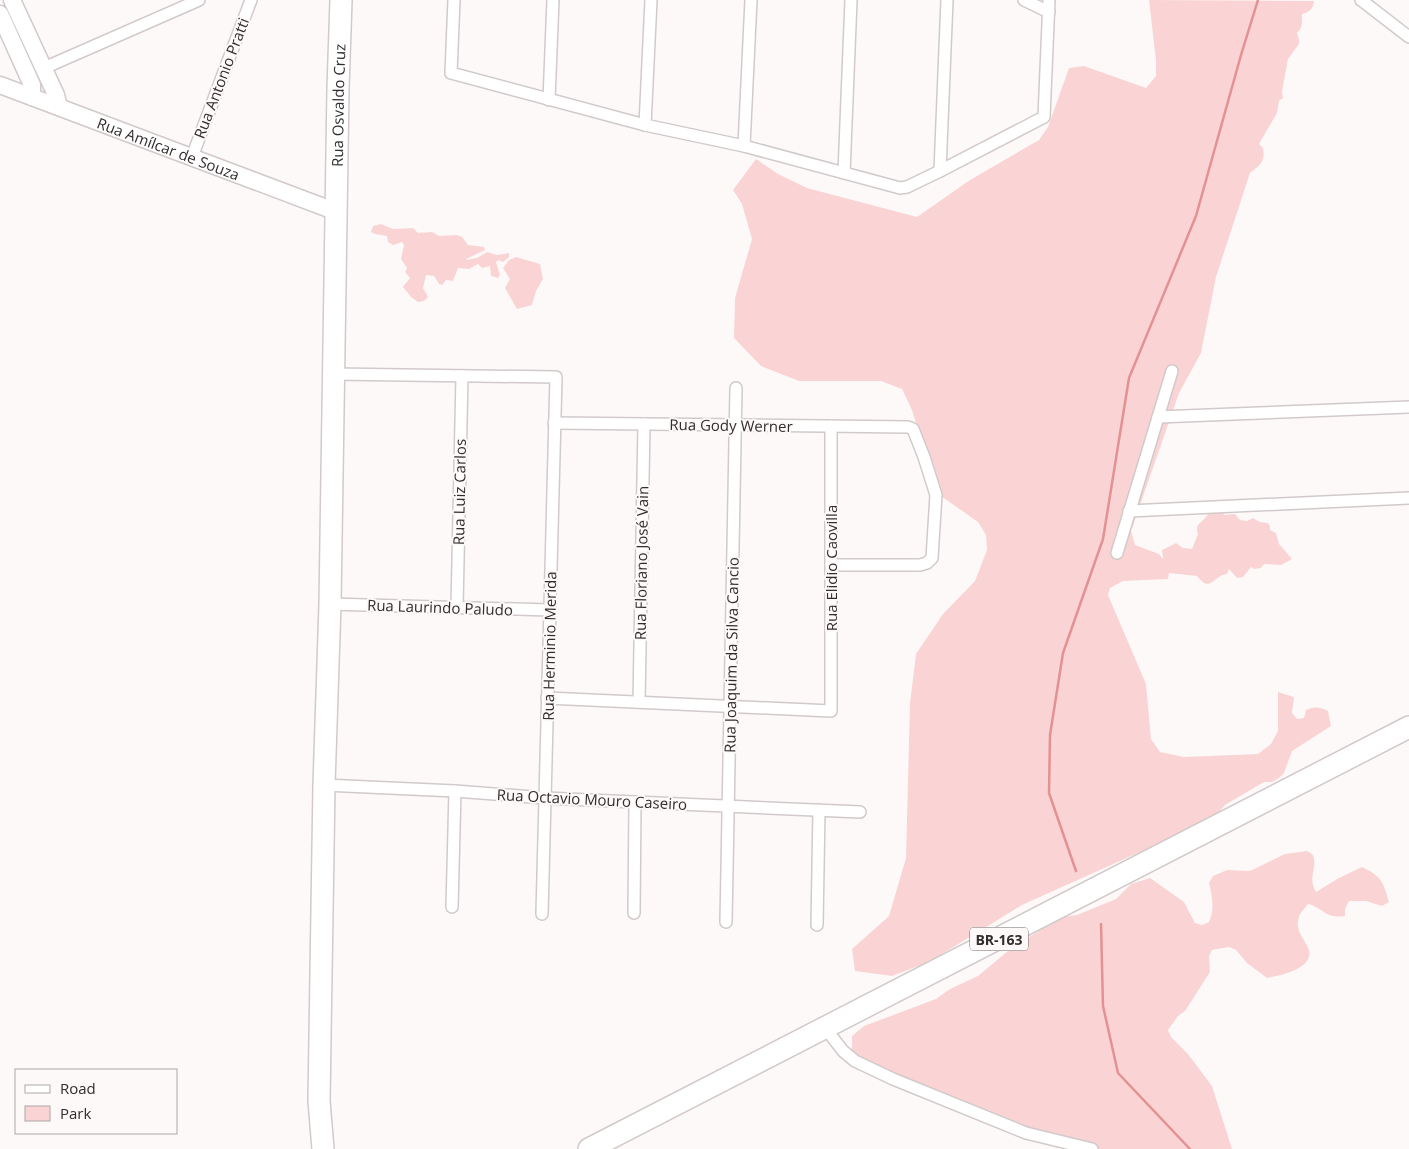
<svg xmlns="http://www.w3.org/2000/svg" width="1409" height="1149" viewBox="0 0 1409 1149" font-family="'Open Sans',sans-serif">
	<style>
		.green { fill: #fad4d4 }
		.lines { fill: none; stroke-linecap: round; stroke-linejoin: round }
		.stream { stroke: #e49193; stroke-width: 2.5 }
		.street-casing { stroke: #d2caca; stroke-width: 14 }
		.secondary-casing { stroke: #d2caca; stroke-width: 19 }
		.highway-casing { stroke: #d2caca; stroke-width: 24 }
		.street { stroke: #fff; stroke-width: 11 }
		.secondary { stroke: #fff; stroke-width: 16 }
		.highway { stroke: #fff; stroke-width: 21 }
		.labels { text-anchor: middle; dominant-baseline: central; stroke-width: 4; stroke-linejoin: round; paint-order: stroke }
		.shield { fill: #fef9f9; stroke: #6e6a6a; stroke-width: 1 }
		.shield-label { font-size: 14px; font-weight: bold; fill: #312d2d }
		.street-label { font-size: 15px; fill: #312d2d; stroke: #fef9f9 }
	</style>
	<rect width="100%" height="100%" fill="#fef9f9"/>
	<g class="green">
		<path d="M 1149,0 L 1314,1 C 1313,9 1310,12 1302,14 C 1302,21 1303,28 1297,33 L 1299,39 L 1299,44 L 1288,59 L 1282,91 L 1283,98 L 1279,101 L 1277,113 L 1259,144 L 1263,148 C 1266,162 1259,166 1250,173 L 1216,277 L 1201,353 L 1179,393 L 1131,531 L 1135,545 L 1159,554 L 1163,559 L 1162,550 L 1176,543 L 1183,548 L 1192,549 L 1198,534 C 1195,524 1199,525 1205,518 C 1207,516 1208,514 1209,512 L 1222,510 L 1224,515 L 1235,514 L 1240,520 L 1247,521 L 1253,518 L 1260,522 L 1268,523 L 1270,527 L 1270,530 L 1276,533 L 1279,544 L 1292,559 L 1281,565 L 1264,564 L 1261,568 L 1254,569 L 1251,567 L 1243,577 L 1237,578 L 1229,569 L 1227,574 C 1212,576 1211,594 1197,576 L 1169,573 L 1168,579 L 1123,581 L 1110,588 L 1108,595 L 1146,684 L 1151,739 L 1160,752 L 1184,757 L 1258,754 L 1271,744 L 1278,731 L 1278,692 L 1294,697 L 1292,713 L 1297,719 L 1304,718 L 1306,710 C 1315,706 1320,707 1328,711 L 1331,726 L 1292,751 L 1284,773 L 1279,778 L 1272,782 L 1264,782 L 1225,805 L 1215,817 L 1151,847 L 1022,905 L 929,962 L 892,976 L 855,971 L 852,949 L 889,916 L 906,858 L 910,703 L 916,654 L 943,614 L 975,581 L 987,550 L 986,535 L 978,522 L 938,494 L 912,410 L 902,389 L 881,381 L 799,381 L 761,366 L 734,338 L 735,298 L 752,239 L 742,204 L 733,190 L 756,159 L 778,174 L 807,188 L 917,217 L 970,180 L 1039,140 L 1048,127 L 1069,68 L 1084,66 L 1146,88 L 1156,76 L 1156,61 Z"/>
		<path d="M 381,224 L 393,229 L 413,228 L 418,233 L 432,232 L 439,236 L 457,235 L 462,237 L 468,245 L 484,247 L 485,250 L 466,259 L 467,260 L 477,258 L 487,252 L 497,255 L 509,253 L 509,257 L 503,262 L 498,260 L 496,262 L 500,275 L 498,278 L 491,276 L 490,266 L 482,268 L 478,264 L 469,269 L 458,268 L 453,281 L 446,280 L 442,285 L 439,284 L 434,276 L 426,275 L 423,288 L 428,297 L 424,301 L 418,302 L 411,297 L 403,287 L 410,278 L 405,272 L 407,268 L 401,259 L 404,245 L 402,242 L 393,245 L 388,242 L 387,236 L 375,234 L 371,232 L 373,226 Z"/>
		<path d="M 516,257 L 540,264 L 543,279 L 536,291 L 532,305 L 517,309 L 505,288 L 510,279 L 503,268 L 509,260 Z"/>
		<path d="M 1307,851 L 1313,855 C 1318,869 1307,877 1316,892 L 1339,878 L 1362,867 C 1381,876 1383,881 1389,902 L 1382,906 L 1366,901 L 1349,901 L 1345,909 L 1345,916 C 1324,919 1324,908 1308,904 C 1305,908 1300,913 1299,917 C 1294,930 1305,939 1309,950 C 1314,969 1279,976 1267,978 L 1247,963 L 1236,950 L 1229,947 L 1212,950 L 1209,956 L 1210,972 L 1185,1011 L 1178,1016 L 1168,1030 L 1171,1037 L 1188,1054 L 1212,1086 L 1232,1149 L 1100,1149 L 1040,1134 L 962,1101 L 908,1082 L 878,1068 L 852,1052 L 852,1036 L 864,1026 L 936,999 L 950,989 L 978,976 L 1014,946 L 1039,931 L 1049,918 L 1077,915 L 1116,899 L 1131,884 L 1150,878 L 1184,902 L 1195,923 L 1202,925 L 1209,922 C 1215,909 1212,896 1209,883 L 1213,876 L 1227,870 L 1250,871 L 1285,854 Z"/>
	</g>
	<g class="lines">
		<g class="stream">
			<path d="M 1076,871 L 1049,793 L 1050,735 L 1063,653 L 1103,539 L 1129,378 L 1196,216 L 1241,55 L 1258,0"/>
			<path d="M 1101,924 L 1103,1006 L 1118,1073 L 1190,1149"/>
		</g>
		<g class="street-casing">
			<g id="street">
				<path d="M 454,0 L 451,73 L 645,125 L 744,146 L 900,188 L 907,187 L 940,171 L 1044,117 L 1049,0"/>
				<path d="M 1024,0 L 1049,12"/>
				<path d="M 1361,0 L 1409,37"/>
				<path d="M 44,68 L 199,0"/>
				<path d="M 549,100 L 553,0"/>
				<path d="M 645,125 L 651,0"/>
				<path d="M 744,146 L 751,0"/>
				<path d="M 192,157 L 251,0"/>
				<path d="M 940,171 L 947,0"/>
				<path d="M 844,173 L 851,0"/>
				<path d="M 334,374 L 556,377 L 542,914"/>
				<path d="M 1158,417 L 1409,407"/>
				<path d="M 554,423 L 908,427 L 913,429 L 924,457 L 936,495 L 932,558 L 927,563 L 920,565 L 831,565"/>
				<path d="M 1129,511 L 1409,498"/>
				<path d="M 1117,553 L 1172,371"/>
				<path d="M 330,604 L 550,610"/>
				<path d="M 457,607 L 462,376"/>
				<path d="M 547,698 L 831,711 L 831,426"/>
				<path d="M 639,702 L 644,424"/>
				<path d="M 324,785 L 455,791 L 545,798 L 860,812"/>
				<path d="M 452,907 L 455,791"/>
				<path d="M 634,913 L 635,802"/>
				<path d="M 726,922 L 736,388"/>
				<path d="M 817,925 L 819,810"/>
				<path d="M 826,1029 L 843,1051 L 855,1061 L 893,1079 L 1026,1133 L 1092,1149"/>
			</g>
		</g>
		<g class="secondary-casing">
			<g id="secondary">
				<path d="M 12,0 L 56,95 L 59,107"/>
				<path d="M 0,14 L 32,85 L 32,97"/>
				<path id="s1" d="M 0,85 L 337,212"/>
			</g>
		</g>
		<g class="highway-casing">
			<g id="highway">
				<path id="s2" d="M 323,1149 L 319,1101 L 324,785 L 330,604 L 338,89 L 341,0"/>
				<path d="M 589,1149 L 1409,727"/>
			</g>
		</g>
		<use href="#street" class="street"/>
		<use href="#secondary" class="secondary"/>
		<use href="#highway" class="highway"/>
	</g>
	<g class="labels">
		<rect class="shield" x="970" y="927.5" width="58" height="23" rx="4"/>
		<g class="shield-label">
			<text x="999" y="939">BR-163</text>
		</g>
		<g class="street-label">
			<text transform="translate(221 78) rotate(-69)">Rua Antonio Pratti</text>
			<text stroke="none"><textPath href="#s2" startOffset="1044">Rua Osvaldo Cruz</textPath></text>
			<text stroke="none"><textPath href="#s1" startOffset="180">Rua Amílcar de Souza</textPath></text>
			<text transform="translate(731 425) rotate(1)">Rua Gody Werner</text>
			<text transform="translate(459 492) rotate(-89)">Rua Luiz Carlos</text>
			<text transform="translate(641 563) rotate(-89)">Rua Floriano José Vain</text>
			<text transform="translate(831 568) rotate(-90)">Rua Elidio Caovilla</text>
			<text transform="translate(440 607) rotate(2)">Rua Laurindo Paludo</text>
			<text transform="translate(549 646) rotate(-89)">Rua Herminio Merida</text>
			<text transform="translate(731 655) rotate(-89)">Rua Joaquim da Silva Cancio</text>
			<text transform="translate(592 799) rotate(3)">Rua Octavio Mouro Caseiro</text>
		</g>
	</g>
	<rect x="15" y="1069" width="162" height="65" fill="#fef9f9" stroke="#aca7a7"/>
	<rect x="25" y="1085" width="25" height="8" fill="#ffffff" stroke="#aca7a7"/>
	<text x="60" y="1094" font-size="15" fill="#312d2d">Road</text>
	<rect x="25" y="1106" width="25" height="15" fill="#fad4d4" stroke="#aca7a7"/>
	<text x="60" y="1119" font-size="15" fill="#312d2d">Park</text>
</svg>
